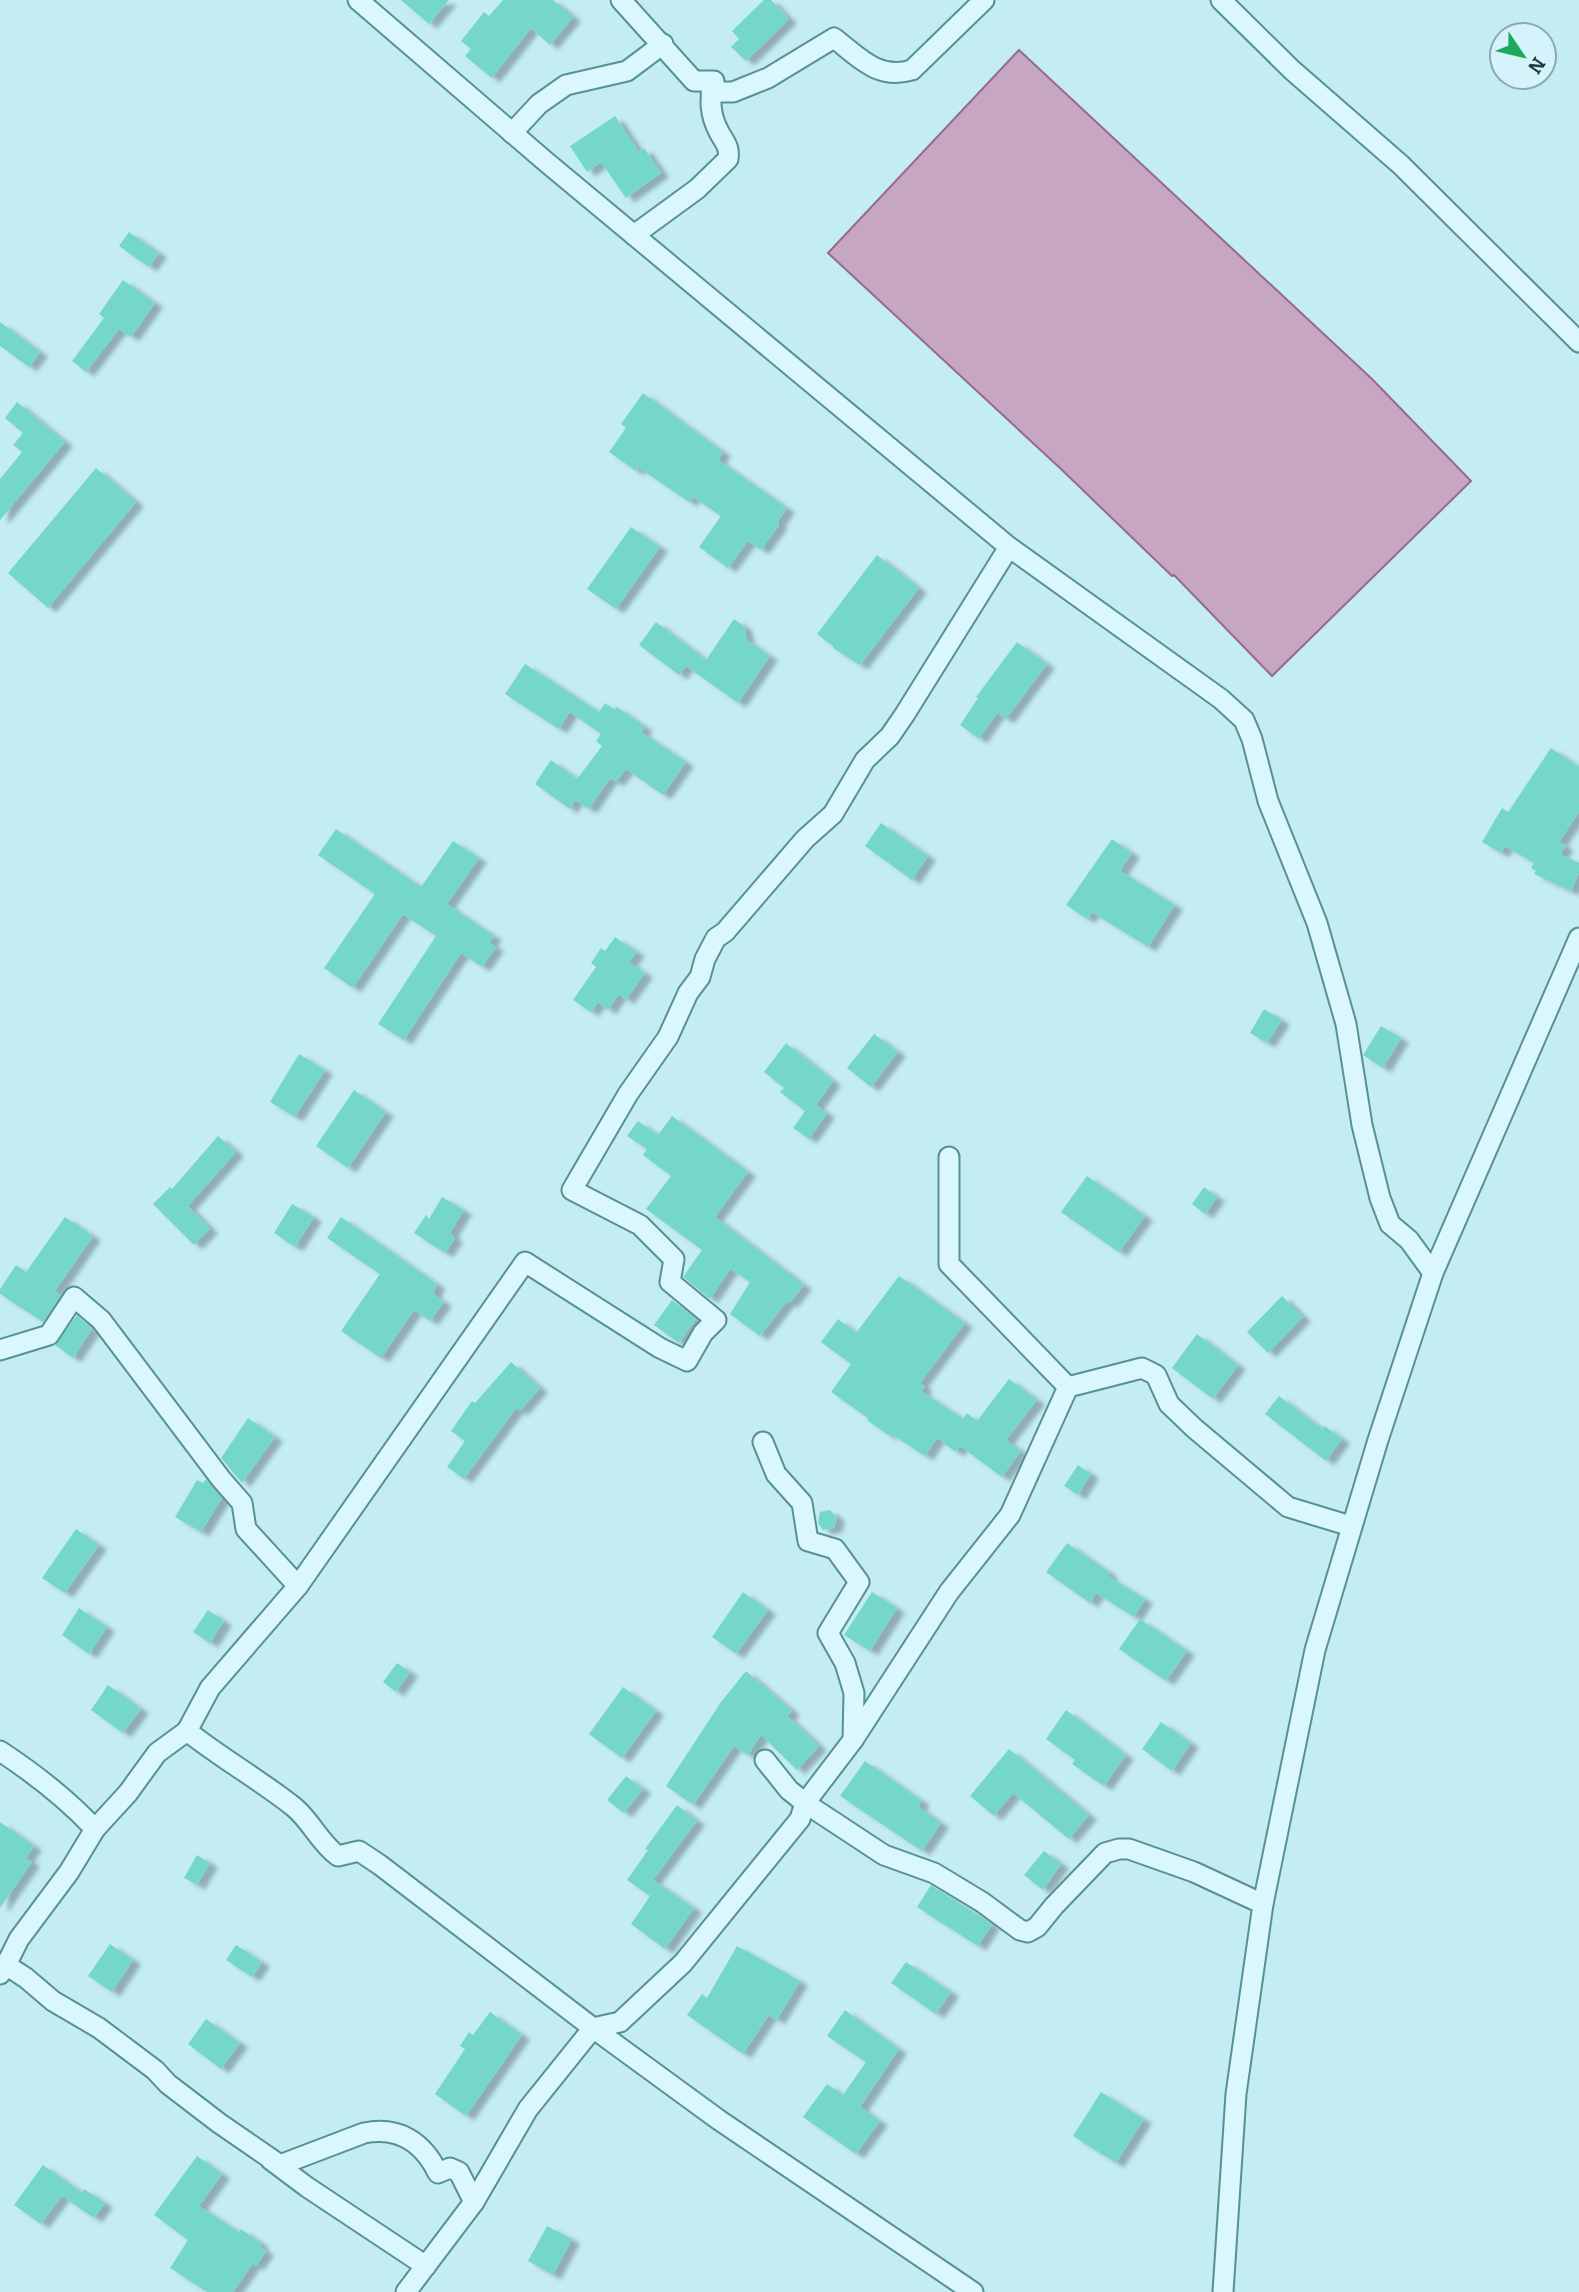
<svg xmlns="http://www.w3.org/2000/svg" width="1579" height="2292" viewBox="0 0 1579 2292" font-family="Bitter,serif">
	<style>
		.water { fill: #c6a6c1; stroke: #966b8d; stroke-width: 2 }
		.building { fill: #75d7cb; filter: url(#shadow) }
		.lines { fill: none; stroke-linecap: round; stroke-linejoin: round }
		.minor-casing { stroke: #579191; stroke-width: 23 }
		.minor { stroke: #d9f7fd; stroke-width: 19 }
	</style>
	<defs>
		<filter id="shadow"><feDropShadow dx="8" dy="4.5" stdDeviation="2" flood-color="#0004"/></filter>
	</defs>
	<rect width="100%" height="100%" fill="#c4ecf4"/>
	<path class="water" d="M 1019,50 L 1372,379 L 1471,481 L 1272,676 L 1174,575 L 1172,576 L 1061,469 L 828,253 Z"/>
	<g class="building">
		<path d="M 401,0 L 449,0 L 429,24 Z"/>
		<path d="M 503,0 L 553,0 L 573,17 L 550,45 L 531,28 L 492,78 L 465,56 L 471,49 L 461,41 L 484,12 L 489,16 Z"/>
		<path d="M 764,0 L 771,0 L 789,19 L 746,61 L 731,47 L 739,39 L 732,31 Z"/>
		<path d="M 615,116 L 639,152 L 644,148 L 661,173 L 626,198 L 601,162 L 587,172 L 570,146 Z"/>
		<path d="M 129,232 L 159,253 L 149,267 L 119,246 Z"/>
		<path d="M 123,280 L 155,303 L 131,337 L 119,329 L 86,372 L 72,361 L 104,318 L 99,314 Z"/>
		<path d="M 0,322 L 40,352 L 29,367 L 0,346 Z"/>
		<path d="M 643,393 L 723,452 L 718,460 L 787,508 L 778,521 L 779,525 L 761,550 L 748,541 L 728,568 L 699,547 L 721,516 L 693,497 L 689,502 L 638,467 L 636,471 L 609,452 L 626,428 L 621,424 Z"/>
		<path d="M 17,402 L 65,442 L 0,520 L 0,479 L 22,452 L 13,445 L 23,433 L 5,418 Z"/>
		<path d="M 96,468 L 136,502 L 48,608 L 8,573 Z"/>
		<path d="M 631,527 L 660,547 L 616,609 L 587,589 Z"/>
		<path d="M 877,555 L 919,588 L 860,665 L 833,648 L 834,647 L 817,634 Z"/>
		<path d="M 734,619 L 744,626 L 747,640 L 770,656 L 738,703 L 686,666 L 679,675 L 639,645 L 656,622 L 706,660 Z"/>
		<path d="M 1017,642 L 1047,664 L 1006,719 L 997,713 L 979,739 L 960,725 L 978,698 L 976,697 Z"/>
		<path d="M 525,664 L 599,712 L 605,703 L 615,710 L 617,707 L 645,727 L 641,732 L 686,762 L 663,795 L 626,769 L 616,782 L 610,778 L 589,809 L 575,800 L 570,809 L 535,784 L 551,760 L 577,779 L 602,746 L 596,741 L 601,734 L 570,712 L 559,729 L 505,694 Z"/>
		<path d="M 1551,748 L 1579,767 L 1579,812 L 1559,842 L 1566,846 L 1560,854 L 1579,863 L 1579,873 L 1571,891 L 1534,874 L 1536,871 L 1531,868 L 1534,863 L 1505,846 L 1501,853 L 1482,842 L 1502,808 L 1508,812 Z"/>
		<path d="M 881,823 L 928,856 L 912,880 L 865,846 Z"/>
		<path d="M 336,829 L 421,887 L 453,841 L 479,858 L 447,904 L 494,936 L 489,943 L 496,947 L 482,967 L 461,953 L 404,1040 L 378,1024 L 436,936 L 403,914 L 353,988 L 324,968 L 375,894 L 318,855 Z"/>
		<path d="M 1112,839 L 1132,853 L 1120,871 L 1175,905 L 1148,947 L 1092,912 L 1087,919 L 1066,905 Z"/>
		<path d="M 615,937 L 637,952 L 629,962 L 645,973 L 626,1000 L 619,994 L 608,1010 L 598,1002 L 591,1012 L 573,1000 L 596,967 L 591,963 L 601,948 L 605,951 Z"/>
		<path d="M 1264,1009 L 1282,1020 L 1267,1043 L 1250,1033 Z"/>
		<path d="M 1381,1026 L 1401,1038 L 1383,1068 L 1363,1055 Z"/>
		<path d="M 874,1034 L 898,1052 L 871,1087 L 847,1068 Z"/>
		<path d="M 786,1043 L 833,1081 L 816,1105 L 827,1113 L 809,1139 L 793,1128 L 805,1111 L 780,1092 L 784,1088 L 764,1072 Z"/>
		<path d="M 299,1054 L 325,1070 L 295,1117 L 270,1102 Z"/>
		<path d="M 354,1090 L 386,1112 L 348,1168 L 316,1146 Z"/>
		<path d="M 672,1116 L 748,1172 L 715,1217 L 804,1285 L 790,1303 L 787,1301 L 760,1336 L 730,1314 L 750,1282 L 730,1269 L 710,1299 L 683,1277 L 702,1250 L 646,1209 L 671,1176 L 643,1155 L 647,1149 L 627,1136 L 638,1121 L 658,1135 Z"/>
		<path d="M 218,1136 L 236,1152 L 188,1206 L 210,1229 L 194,1245 L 153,1204 L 170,1187 L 172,1189 Z"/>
		<path d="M 1087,1176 L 1145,1216 L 1119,1252 L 1061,1212 Z"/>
		<path d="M 1204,1187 L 1217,1197 L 1205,1214 L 1192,1204 Z"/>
		<path d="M 442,1197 L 464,1210 L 450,1233 L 455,1238 L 445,1253 L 414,1233 L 426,1215 L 429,1219 Z"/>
		<path d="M 292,1204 L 314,1217 L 295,1247 L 274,1233 Z"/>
		<path d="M 65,1217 L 93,1236 L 55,1291 L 61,1295 L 43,1322 L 0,1294 L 0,1289 L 16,1265 L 26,1272 Z"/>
		<path d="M 341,1217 L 437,1284 L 433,1294 L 444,1302 L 430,1321 L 414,1310 L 381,1358 L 341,1331 L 380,1274 L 327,1238 Z"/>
		<path d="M 899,1276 L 965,1323 L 920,1383 L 925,1387 L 921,1391 L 963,1419 L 967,1413 L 977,1421 L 1009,1379 L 1037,1400 L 1006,1440 L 1021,1451 L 1002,1477 L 960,1446 L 956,1452 L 937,1438 L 925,1456 L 890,1433 L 888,1435 L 867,1420 L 868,1418 L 831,1392 L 851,1364 L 821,1342 L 838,1319 L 856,1333 Z"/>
		<path d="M 1282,1296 L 1303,1317 L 1268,1353 L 1247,1332 Z"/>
		<path d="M 672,1300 L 696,1319 L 679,1343 L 654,1325 Z"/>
		<path d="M 77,1315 L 92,1329 L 73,1358 L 55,1345 Z"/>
		<path d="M 1197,1334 L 1238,1365 L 1213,1399 L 1172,1368 Z"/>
		<path d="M 511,1362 L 540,1388 L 520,1411 L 516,1408 L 464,1479 L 447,1467 L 465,1441 L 451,1431 L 472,1401 L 475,1403 Z"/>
		<path d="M 1279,1396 L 1322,1429 L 1325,1426 L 1342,1439 L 1326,1461 L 1265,1414 Z"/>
		<path d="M 248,1418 L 275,1437 L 242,1483 L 221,1458 Z"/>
		<path d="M 1078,1465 L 1091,1474 L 1078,1495 L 1064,1486 Z"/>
		<path d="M 206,1479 L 222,1498 L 201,1532 L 175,1517 L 197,1480 L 203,1483 Z"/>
		<path d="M 830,1510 L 837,1518 L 834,1528 L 823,1530 L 818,1523 L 820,1512 Z"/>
		<path d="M 76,1529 L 99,1545 L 65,1593 L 42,1578 Z"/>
		<path d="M 1067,1543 L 1110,1573 L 1108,1576 L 1145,1599 L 1134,1617 L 1096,1593 L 1090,1603 L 1046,1572 Z"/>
		<path d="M 743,1592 L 768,1610 L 736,1654 L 712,1637 Z"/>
		<path d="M 872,1592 L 897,1608 L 870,1651 L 844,1635 Z"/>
		<path d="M 79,1608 L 107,1627 L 89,1654 L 62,1635 Z"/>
		<path d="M 208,1610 L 224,1621 L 210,1643 L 193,1632 Z"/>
		<path d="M 1140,1619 L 1187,1651 L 1166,1681 L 1119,1649 Z"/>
		<path d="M 397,1663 L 410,1672 L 396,1692 L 383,1682 Z"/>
		<path d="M 746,1671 L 792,1711 L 787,1716 L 819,1746 L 797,1770 L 761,1735 L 748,1755 L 734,1746 L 693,1805 L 666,1786 L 721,1702 Z"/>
		<path d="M 108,1685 L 141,1709 L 123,1733 L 91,1710 Z"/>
		<path d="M 623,1687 L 656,1711 L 622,1758 L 589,1734 Z"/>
		<path d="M 1066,1710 L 1126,1755 L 1104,1786 L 1072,1764 L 1075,1760 L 1046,1739 Z"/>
		<path d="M 1161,1722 L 1191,1743 L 1172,1771 L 1142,1749 Z"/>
		<path d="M 1009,1749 L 1089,1815 L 1069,1839 L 1013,1793 L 994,1816 L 970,1796 Z"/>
		<path d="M 865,1761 L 922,1801 L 918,1806 L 941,1823 L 922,1851 L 840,1796 Z"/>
		<path d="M 626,1776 L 643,1789 L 624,1813 L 607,1800 Z"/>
		<path d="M 677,1805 L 697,1821 L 653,1880 L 694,1908 L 665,1949 L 631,1924 L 650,1896 L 627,1880 L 648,1850 L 645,1849 Z"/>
		<path d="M 0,1822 L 34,1846 L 26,1858 L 32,1862 L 0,1908 Z"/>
		<path d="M 1044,1851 L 1061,1864 L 1043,1890 L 1024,1875 Z"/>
		<path d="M 197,1855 L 210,1863 L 197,1885 L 184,1878 Z"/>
		<path d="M 931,1885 L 992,1924 L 978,1946 L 917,1907 Z"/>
		<path d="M 110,1944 L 133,1960 L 112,1992 L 88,1976 Z"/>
		<path d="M 236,1945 L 262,1962 L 252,1977 L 226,1960 Z"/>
		<path d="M 737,1946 L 800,1981 L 777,2020 L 769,2015 L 743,2054 L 687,2015 L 702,1994 L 707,1998 Z"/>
		<path d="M 906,1962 L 951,1992 L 936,2014 L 891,1983 Z"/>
		<path d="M 845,2010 L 899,2049 L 860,2107 L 880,2121 L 856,2154 L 803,2117 L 827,2084 L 843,2095 L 866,2062 L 827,2036 Z"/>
		<path d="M 490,2012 L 522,2035 L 466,2116 L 435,2094 L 465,2049 L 460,2046 L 469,2032 L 473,2035 Z"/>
		<path d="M 206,2019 L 240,2043 L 221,2069 L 188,2044 Z"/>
		<path d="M 1101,2092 L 1144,2119 L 1116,2163 L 1073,2136 Z"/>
		<path d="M 197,2156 L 222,2174 L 199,2206 L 239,2232 L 241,2229 L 261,2243 L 259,2246 L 266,2251 L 256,2266 L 253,2263 L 233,2292 L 207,2292 L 170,2268 L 188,2240 L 154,2215 Z"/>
		<path d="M 43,2165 L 82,2193 L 84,2189 L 105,2203 L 94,2218 L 62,2196 L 41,2224 L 14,2205 Z"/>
		<path d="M 547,2226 L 572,2239 L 553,2275 L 528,2261 Z"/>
	</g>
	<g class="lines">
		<g class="minor-casing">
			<g id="minor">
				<path d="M 358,0 L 545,161 L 1009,547 L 1221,699 L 1244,720 L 1252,739 L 1268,801 L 1317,923 L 1346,1024 L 1362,1125 L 1380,1198 L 1390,1224 L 1409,1240 L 1433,1273"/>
				<path d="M 621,0 L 694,81 L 714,81 C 709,100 710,115 719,132 C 725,143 730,147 728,159 L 697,189 L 634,235"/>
				<path d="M 1221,0 L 1292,70 L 1401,165 L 1579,342"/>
				<path d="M 711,92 L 733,92 L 768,78 L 834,38 C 860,58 878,80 912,70 L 984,0"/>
				<path d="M 512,133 L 539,104 L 566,85 L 627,71 L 663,44"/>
				<path d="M 949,1157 L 949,1264 L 1068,1387"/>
				<path d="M 0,1350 L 49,1335 L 74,1297 L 101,1320 L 221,1479 L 242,1503 L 246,1529 L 298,1586"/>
				<path d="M 763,1442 L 776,1474 L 802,1503 L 808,1541 L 835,1549 L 859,1582 L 828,1633 L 845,1663 L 854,1693 L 853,1740 L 805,1803 L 800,1819 L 683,1963 L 620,2022 L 593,2028 L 380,1865 L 359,1851 L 338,1856 C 320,1843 311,1821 294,1807 C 260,1780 221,1758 187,1731 L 210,1688 L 298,1586 L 525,1262 L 660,1348 L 687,1361 L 703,1333 L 716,1320 L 670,1282 L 674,1259 L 640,1225 L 572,1190 L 628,1094 L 668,1037 L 688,993 L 700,977 L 705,959 L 716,938 L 725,932 L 805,839 L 833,814 L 865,760 L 890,736 L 905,714 L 1009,547"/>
				<path d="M 853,1740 L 949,1592 L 1010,1515 L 1068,1387 L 1142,1368 L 1156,1375 L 1169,1404 L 1194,1428 L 1288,1507 L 1344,1524"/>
				<path d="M 0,1751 C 35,1774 66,1798 95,1829"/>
				<path d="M 765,1760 L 789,1790 L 805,1803 L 884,1855 L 934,1873 L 982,1902 L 1020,1930 L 1028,1932 L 1037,1927 L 1054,1906 L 1105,1853 L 1119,1849 L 1129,1849 L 1194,1872 L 1263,1904"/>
				<path d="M 6,1965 L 19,1939 L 69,1872 L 95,1829 L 128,1793 L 157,1753 L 187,1731"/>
				<path d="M 0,1974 L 6,1965 L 26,1978 L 53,2001 L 99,2028 L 155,2070 L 168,2084 L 219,2123 L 280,2165 L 364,2133 C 399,2126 423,2142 438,2173 L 450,2168 L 459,2172 L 474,2202"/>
				<path d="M 271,2160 L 307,2187 L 426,2266"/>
				<path d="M 406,2292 L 474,2202 L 528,2109 L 593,2028 L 719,2120 L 973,2292"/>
				<path d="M 1223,2292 L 1236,2094 L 1263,1904 L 1315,1650 L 1378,1440 L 1433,1273 L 1579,938"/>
			</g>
		</g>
		<use href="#minor" class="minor"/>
	</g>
	<g transform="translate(1523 56) rotate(125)"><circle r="33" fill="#d5f3fa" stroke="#8babaf" stroke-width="2"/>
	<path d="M0-5L12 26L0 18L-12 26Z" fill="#1fa85e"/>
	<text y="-10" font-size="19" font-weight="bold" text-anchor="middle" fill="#1d3f3e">N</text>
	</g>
</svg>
